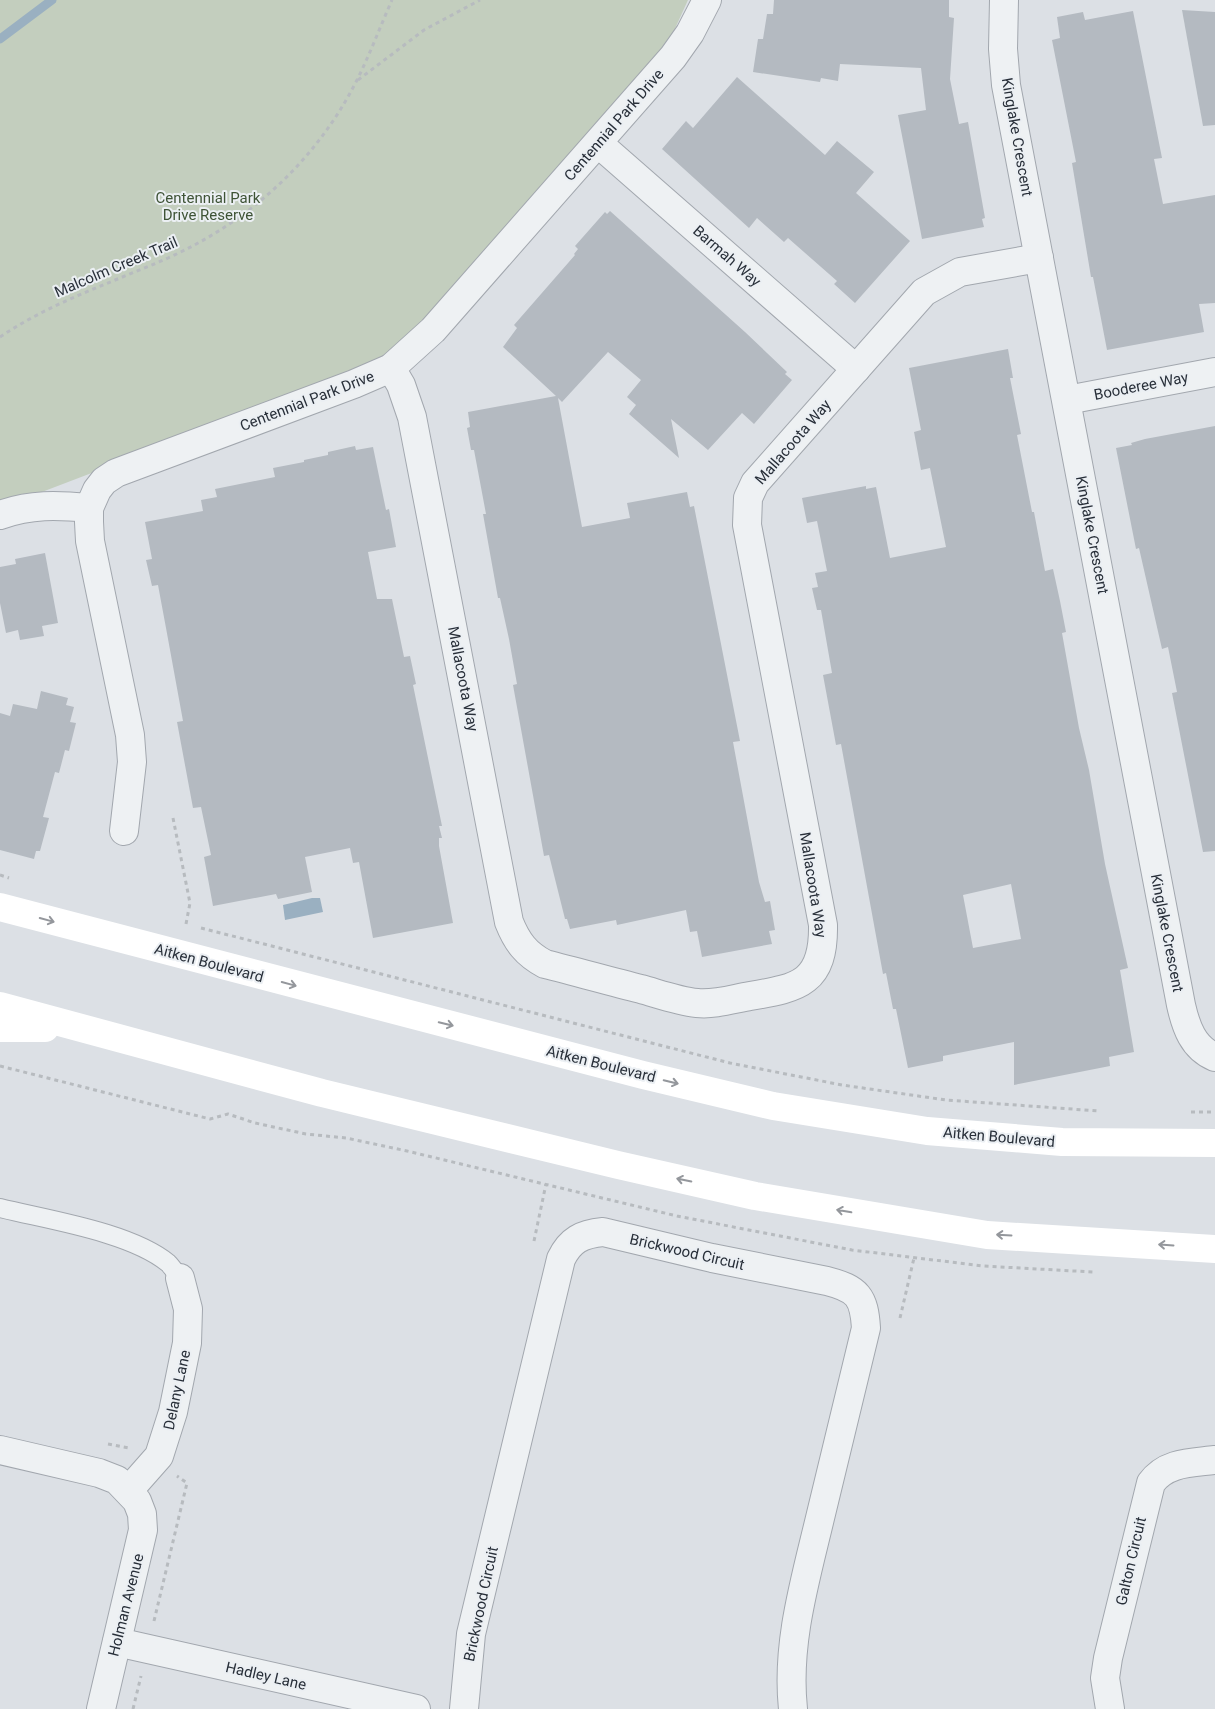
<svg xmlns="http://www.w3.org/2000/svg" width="1215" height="1709" viewBox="0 0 1215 1709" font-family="Roboto,sans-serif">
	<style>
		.green { fill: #c3cebe }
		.water { fill: #9ab0c1 }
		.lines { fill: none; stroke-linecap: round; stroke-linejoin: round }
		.stream { stroke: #9ab0c1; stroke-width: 9 }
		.building { fill: #b4bac1; fill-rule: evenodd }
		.lane-casing { stroke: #a2a7ae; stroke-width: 20 }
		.street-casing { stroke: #a2a7ae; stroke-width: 30 }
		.path { stroke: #b7bbbf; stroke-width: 3; stroke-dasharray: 4 4; stroke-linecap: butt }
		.lane { stroke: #eef1f3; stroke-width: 18 }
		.street { stroke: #eef1f3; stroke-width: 28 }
		.secondary { stroke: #fff; stroke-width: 28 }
		.oneway { stroke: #94979c }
		.labels { text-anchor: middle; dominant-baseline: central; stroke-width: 4; stroke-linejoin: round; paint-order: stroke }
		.street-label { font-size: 15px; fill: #282f39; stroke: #ebeff3 }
		.park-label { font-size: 15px; fill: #3e5336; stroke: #ebeff3 }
	</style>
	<rect width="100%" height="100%" fill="#dce0e5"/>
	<path class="green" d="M 0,0 L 688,0 L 663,55 L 398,348 L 361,370 L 0,508 Z"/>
	<path class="water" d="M 312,898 L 320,898 L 323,912 L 285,920 L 283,905 Z"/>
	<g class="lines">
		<path class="stream" d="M 0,39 L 52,0"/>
	</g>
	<g class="building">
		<path d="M 774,0 L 949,0 L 949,17 L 954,18 L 950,79 L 959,124 L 968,122 L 985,218 L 982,219 L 984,227 L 922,239 L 898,115 L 926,110 L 921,68 L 840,64 L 838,81 L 821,78 L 820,82 L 753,72 L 758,39 L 763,39 L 767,14 L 773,14 Z"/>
		<path d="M 1182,10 L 1215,12 L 1215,125 L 1203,126 Z"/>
		<path d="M 1133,11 L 1162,158 L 1154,159 L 1163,204 L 1215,195 L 1215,303 L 1199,304 L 1204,332 L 1107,350 L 1093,277 L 1091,277 L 1072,163 L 1076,162 L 1052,40 L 1060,38 L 1057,17 L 1083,12 L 1085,20 Z"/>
		<path d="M 737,77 L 825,155 L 837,141 L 874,172 L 856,193 L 910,241 L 855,303 L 834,284 L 837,281 L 788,238 L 784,242 L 757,218 L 749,228 L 662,149 L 686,121 L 693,128 Z"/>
		<path d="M 610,211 L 745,332 L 787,372 L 785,374 L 792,380 L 754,424 L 742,413 L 708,450 L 671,419 L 679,458 L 629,414 L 636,405 L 627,397 L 641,380 L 608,352 L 562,402 L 558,398 L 582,527 L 630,518 L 627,503 L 687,492 L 690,507 L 694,506 L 740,741 L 733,742 L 759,882 L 765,902 L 770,901 L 775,930 L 769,931 L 772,944 L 702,957 L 697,931 L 690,932 L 686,910 L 617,925 L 616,920 L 570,929 L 567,919 L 565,919 L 549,855 L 544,856 L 513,685 L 517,684 L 509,639 L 500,598 L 498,598 L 483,514 L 486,514 L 474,450 L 471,450 L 467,428 L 470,427 L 468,412 L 556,396 L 503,347 L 517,328 L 514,325 L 575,255 L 574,254 L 578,249 L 575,246 L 605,212 L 607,214 Z"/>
		<path d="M 1008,349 L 1013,378 L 1010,378 L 1021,434 L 1017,435 L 1032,512 L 1034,512 L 1045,571 L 1053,569 L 1060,601 L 1066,632 L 1062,633 L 1079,728 L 1089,770 L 1105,864 L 1128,968 L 1120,970 L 1134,1052 L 1109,1057 L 1110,1066 L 1014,1085 L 1014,1042 L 943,1056 L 943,1061 L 908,1068 L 896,1009 L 893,1009 L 886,973 L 883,974 L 841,744 L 836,745 L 823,675 L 832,673 L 821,610 L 817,610 L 812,588 L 818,587 L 815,573 L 827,571 L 817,521 L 807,523 L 802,498 L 866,486 L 866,489 L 876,487 L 890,558 L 946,547 L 930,468 L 921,470 L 914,432 L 921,430 L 909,368 ZM 1011,884 L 1021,939 L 973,948 L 963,895 Z"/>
		<path d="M 1215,426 L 1215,851 L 1203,852 L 1172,693 L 1177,692 L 1168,647 L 1162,649 L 1139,548 L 1136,549 L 1116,448 L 1132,445 L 1131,443 L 1145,439 Z"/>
		<path d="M 355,446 L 356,450 L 373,447 L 386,510 L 389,509 L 396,547 L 368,552 L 377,599 L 392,599 L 404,657 L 410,656 L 416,684 L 413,685 L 442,826 L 439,826 L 442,838 L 439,838 L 439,846 L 453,923 L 373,938 L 359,862 L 353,863 L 350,848 L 305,857 L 312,892 L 278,899 L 276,894 L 213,906 L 204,857 L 211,855 L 201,807 L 193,808 L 177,722 L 183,721 L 166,628 L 158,585 L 152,586 L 146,560 L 152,559 L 145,522 L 203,511 L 201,500 L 217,497 L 215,489 L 275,477 L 273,468 L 304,462 L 304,460 L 328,455 L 328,452 Z"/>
		<path d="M 45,553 L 58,623 L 42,626 L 44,636 L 20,640 L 18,630 L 6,633 L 0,603 L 0,567 L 16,564 L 15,559 Z"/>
		<path d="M 41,691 L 68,698 L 66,705 L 74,707 L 70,722 L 76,723 L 69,751 L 65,750 L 59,773 L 55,772 L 43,817 L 49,818 L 40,851 L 36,851 L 34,859 L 0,850 L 0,713 L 10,716 L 13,704 L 37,709 Z"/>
	</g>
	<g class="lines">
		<g class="lane-casing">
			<path id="lane" d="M 0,1208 C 48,1220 130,1232 168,1263 C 172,1267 176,1273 180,1278"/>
		</g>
		<g class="street-casing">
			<g id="street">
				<path d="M 1004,0 L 1003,49 L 1006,85 L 1181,1005 C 1186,1027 1193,1048 1215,1057"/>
				<path d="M 599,144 L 856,369"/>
				<path d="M 391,368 L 401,385 L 412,417 L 509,922 C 517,942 526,954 545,964 C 577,972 609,981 641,989 C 659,994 678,1001 697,1003 C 714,1005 733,999 750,996 C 800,988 824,982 823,925 L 747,525 L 748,498 L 755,483 L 924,292 L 960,272 L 1039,258"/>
				<path d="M 1067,400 L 1215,372"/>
				<path d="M 0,515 C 31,504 57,505 89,508"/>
				<path d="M 124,831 L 132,762 L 130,735 L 90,541 L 89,522 L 89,508 L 97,490 L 104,481 L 116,473 L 354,384 L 391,368 L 433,330 L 673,57 L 690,33 L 707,0"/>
				<path d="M 0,1450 L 99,1473 L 117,1480 L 137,1501 L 142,1514 L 143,1530 L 101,1709"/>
				<path d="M 129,1490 L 159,1456 L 173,1412 L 187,1343 L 188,1309 L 180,1278"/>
				<path d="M 117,1642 L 416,1709"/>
				<path d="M 464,1709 L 471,1634 L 561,1259 C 570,1240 582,1234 603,1232 L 712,1258 L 827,1281 C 858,1289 864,1297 866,1328 C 851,1391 835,1454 820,1518 C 805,1581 786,1644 793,1709"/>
				<path d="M 1110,1709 L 1105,1678 L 1108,1658 L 1151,1483 C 1166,1462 1191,1463 1215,1460"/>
			</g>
		</g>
		<g class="path">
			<path d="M 358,80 L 424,30 L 480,0"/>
			<path d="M 0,337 C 52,302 111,283 168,258 C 250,221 316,161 357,80 C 370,54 380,27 392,0"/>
			<path d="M 173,818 L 190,903 L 186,924"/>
			<path d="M 0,875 L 9,878"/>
			<path d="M 201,928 L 730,1063 L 842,1085 L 946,1100 L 1099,1111"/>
			<path d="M 0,1066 L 210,1119 L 228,1114 L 255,1123 L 306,1134 L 346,1138 L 407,1151 L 677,1216 L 852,1250 L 983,1266 L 1093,1272"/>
			<path d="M 1191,1112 L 1215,1112"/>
			<path d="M 534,1241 L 546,1184"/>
			<path d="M 900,1318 L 914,1258"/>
			<path d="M 108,1444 L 129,1448"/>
			<path d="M 154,1621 L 187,1483 L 177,1476"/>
			<path d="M 133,1709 L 141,1676"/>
		</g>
		<use href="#lane" class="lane"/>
		<use href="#street" class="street"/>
		<g class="secondary">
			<path d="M 0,907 L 643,1075 L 773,1106 L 927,1131 L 1062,1142 L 1215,1143"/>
			<path d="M 0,1006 L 322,1093 L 618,1165 L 755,1196 L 987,1235 L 1215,1249"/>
			<path d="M 0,1028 L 45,1028"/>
		</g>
	</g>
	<defs><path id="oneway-shaft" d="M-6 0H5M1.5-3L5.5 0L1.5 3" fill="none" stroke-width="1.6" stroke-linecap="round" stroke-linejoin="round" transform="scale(1.25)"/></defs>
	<g class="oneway">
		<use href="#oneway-shaft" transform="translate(47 920) rotate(15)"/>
		<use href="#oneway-shaft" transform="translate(289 984) rotate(15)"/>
		<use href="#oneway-shaft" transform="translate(446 1024) rotate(14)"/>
		<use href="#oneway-shaft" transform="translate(671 1082) rotate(13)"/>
		<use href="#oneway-shaft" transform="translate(684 1180) rotate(-168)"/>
		<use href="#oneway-shaft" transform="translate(844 1211) rotate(-170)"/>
		<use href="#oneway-shaft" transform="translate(1004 1235) rotate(-177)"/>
		<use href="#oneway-shaft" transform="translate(1166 1245) rotate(-176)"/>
	</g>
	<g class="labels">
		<g class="street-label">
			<text transform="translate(614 125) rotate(-49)">Centennial Park Drive</text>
			<text transform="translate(1017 137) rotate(80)">Kinglake Crescent</text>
			<text transform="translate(727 256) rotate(41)">Barmah Way</text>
			<text transform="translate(116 267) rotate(-23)">Malcolm Creek Trail</text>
			<text transform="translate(1141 386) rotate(-11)">Booderee Way</text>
			<text transform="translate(307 401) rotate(-21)">Centennial Park Drive</text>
			<text transform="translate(793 442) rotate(-49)">Mallacoota Way</text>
			<text transform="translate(1092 535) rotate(79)">Kinglake Crescent</text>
			<text transform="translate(463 679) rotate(79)">Mallacoota Way</text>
			<text transform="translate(813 885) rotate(81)">Mallacoota Way</text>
			<text transform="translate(1167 933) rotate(79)">Kinglake Crescent</text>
			<text transform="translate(209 963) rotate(15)">Aitken Boulevard</text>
			<text transform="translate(601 1064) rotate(14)">Aitken Boulevard</text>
			<text transform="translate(999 1137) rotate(5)">Aitken Boulevard</text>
			<text transform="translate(687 1252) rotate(13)">Brickwood Circuit</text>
			<text transform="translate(177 1390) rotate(-78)">Delany Lane</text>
			<text transform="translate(1131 1561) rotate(-77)">Galton Circuit</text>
			<text transform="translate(481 1604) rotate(-78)">Brickwood Circuit</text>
			<text transform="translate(126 1605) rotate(-76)">Holman Avenue</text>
			<text transform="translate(266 1676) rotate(13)">Hadley Lane</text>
		</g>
		<g class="park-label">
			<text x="208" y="198">Centennial Park<tspan x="208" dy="17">Drive Reserve</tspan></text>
		</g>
	</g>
</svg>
